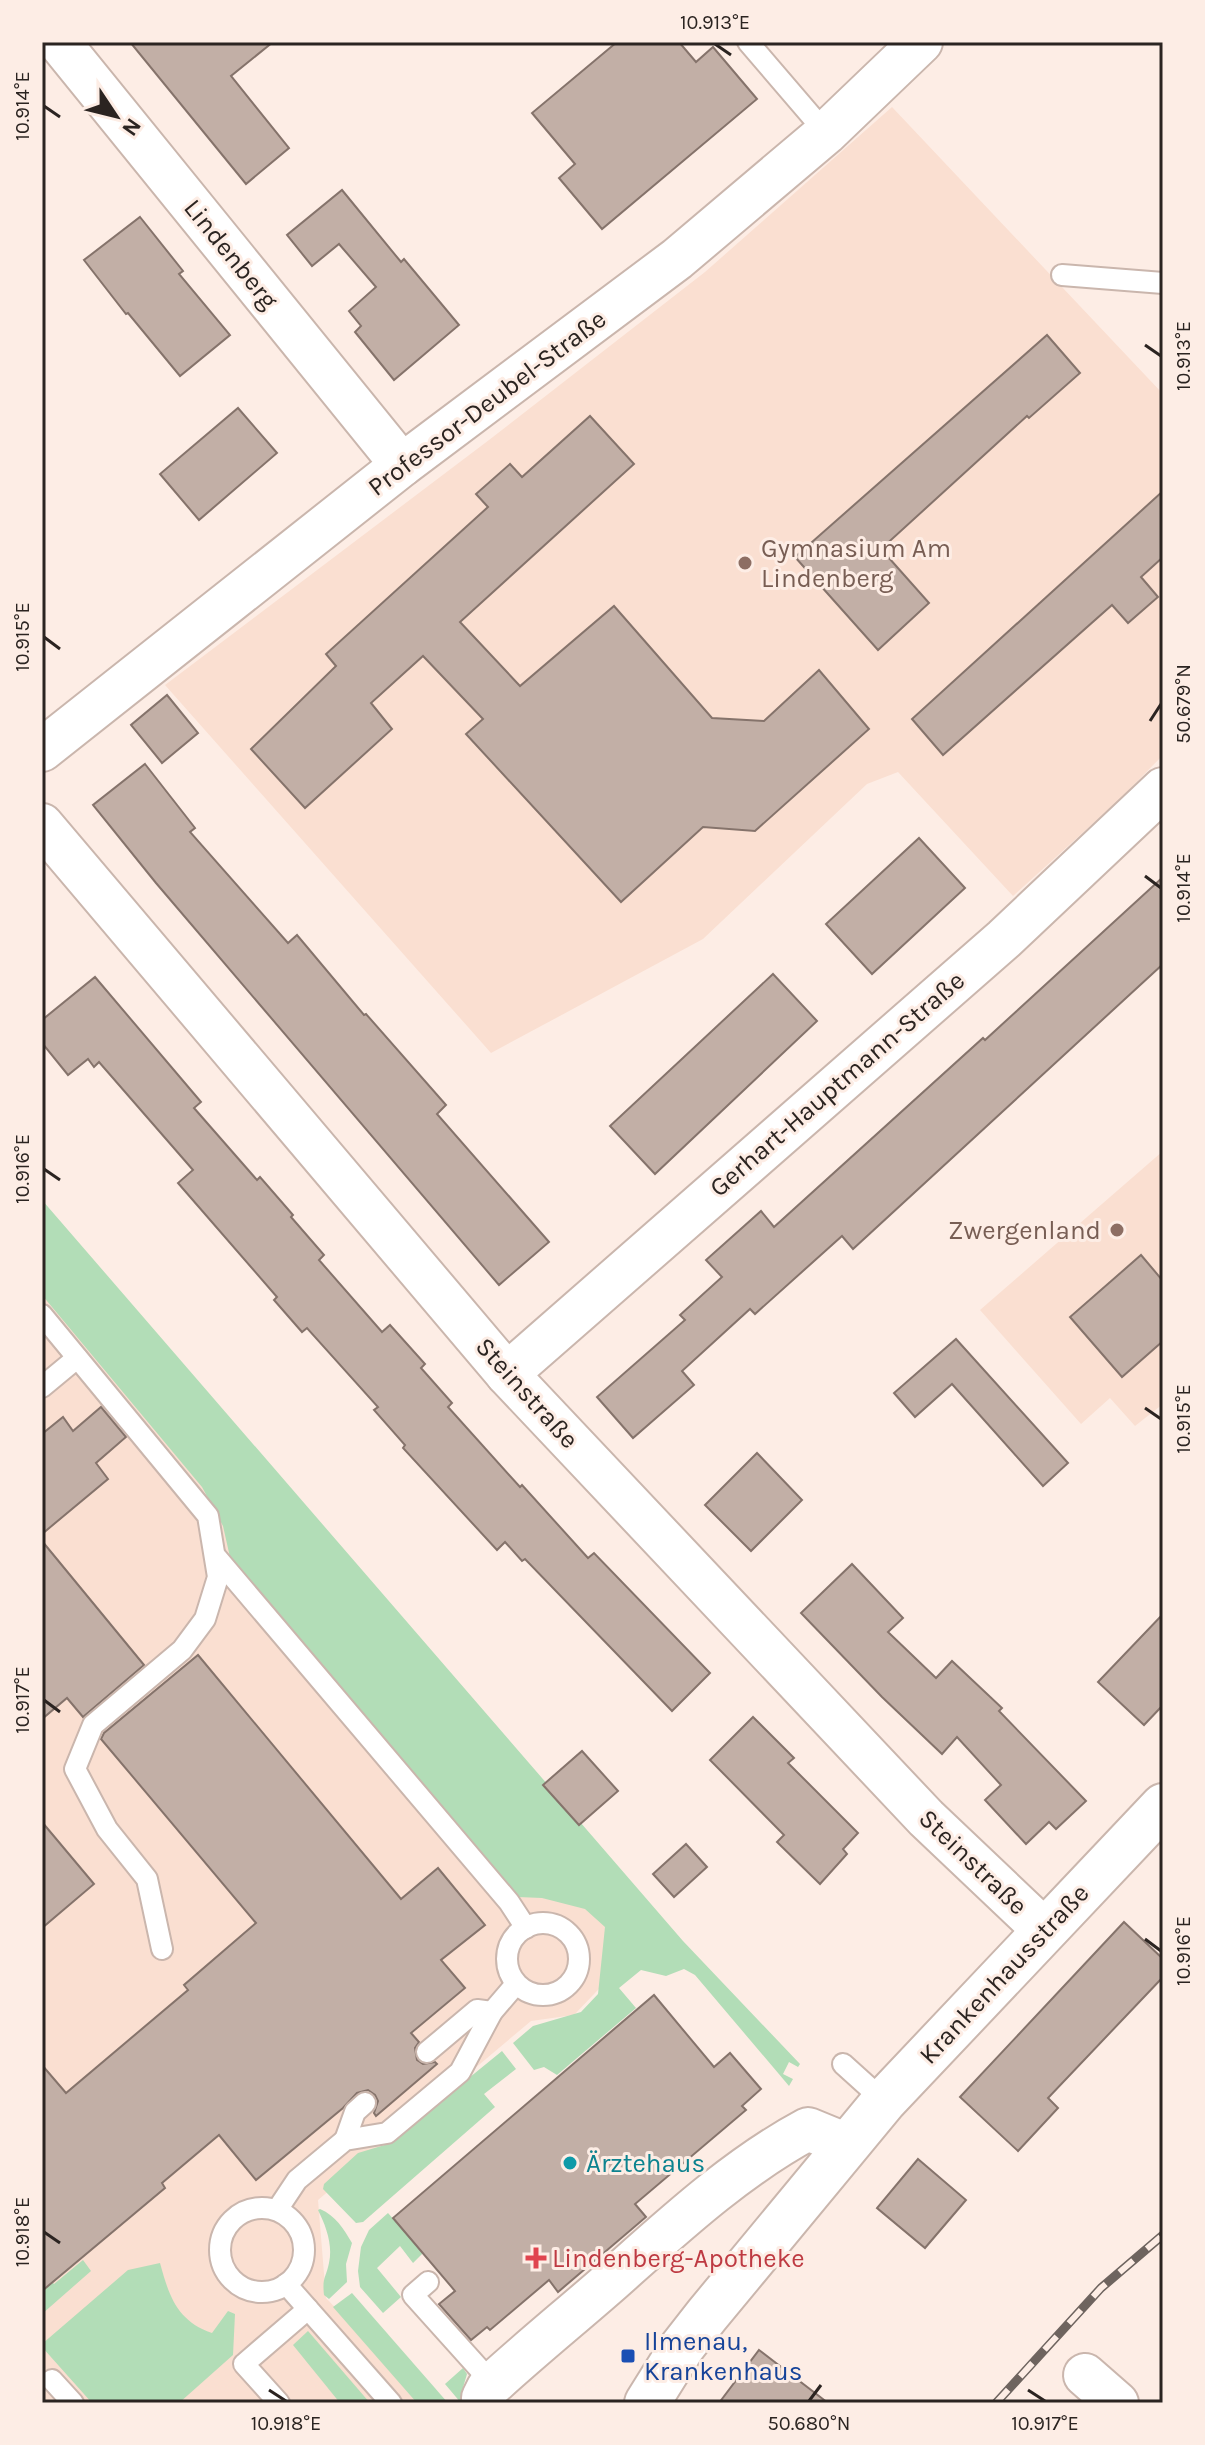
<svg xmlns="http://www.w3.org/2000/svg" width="1205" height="2445" viewBox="0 0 1205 2445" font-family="Karla,sans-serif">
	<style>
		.built { fill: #fadfd1 }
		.green { fill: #b2ddb7 }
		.building { fill: #c2afa6; stroke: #85736b; stroke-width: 2 }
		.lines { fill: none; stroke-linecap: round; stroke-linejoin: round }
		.service-casing { stroke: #cab6ad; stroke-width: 24 }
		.minor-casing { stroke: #cab6ad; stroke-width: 46 }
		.tertiary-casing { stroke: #cab6ad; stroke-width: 48 }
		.service { stroke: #fff; stroke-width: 20 }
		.minor { stroke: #fff; stroke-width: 42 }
		.tertiary { stroke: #fff; stroke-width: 44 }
		.rail-casing { stroke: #6e645f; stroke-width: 9 }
		.rail { stroke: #fdede5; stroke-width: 6; stroke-dasharray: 18; stroke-linecap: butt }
		.ticks { fill: none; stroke: #2b2421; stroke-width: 3 }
		.education-dot { fill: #8d6e63; stroke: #fdede5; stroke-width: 3 }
		.culture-dot { fill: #0f9aa8; stroke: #fdede5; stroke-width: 3 }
		.health-dot { fill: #e0444e; stroke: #fdede5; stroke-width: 3 }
		.transit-dot { fill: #1a4fb4; stroke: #fdede5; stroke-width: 3 }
		.labels { text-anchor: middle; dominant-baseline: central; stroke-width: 6; stroke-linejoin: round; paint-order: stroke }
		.street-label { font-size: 26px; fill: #2b2421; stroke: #fdede5 }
		.education-label { font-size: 26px; fill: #785e54; stroke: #fdede5; text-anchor: start }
		.culture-label { font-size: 26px; fill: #0d838f; stroke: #fdede5; text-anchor: start }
		.health-label { font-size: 26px; fill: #be3a42; stroke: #fdede5; text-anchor: start }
		.transit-label { font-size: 26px; fill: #164399; stroke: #fdede5; text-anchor: start }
		.neatline { fill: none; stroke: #2b2421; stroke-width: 3 }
		.ticks-label { font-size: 20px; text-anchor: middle; fill: #2b2421 }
	</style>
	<rect width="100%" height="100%" fill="#fdede5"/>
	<g class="built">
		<path d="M 892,107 L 1163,394 L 1163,755 L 1120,799 L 1013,896 L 898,772 L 867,784 L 703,939 L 491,1053 L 165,685 L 489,440 L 705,272 Z"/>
		<path d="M 1163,1151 L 1163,1404 L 1135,1426 L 1110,1398 L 1081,1424 L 980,1310 Z"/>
		<path d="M 42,1209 L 647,1920 L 616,1971 L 574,2015 L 531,2021 L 318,2200 L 326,2298 L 427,2403 L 42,2403 Z"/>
	</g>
	<g class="green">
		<path d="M 42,1200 L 683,1941 L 800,2064 L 798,2067 L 789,2062 L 783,2074 L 793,2079 L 789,2086 L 695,1975 L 684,1969 L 666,1976 L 641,1970 L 619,1988 L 636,2008 L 557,2075 L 544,2067 L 534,2070 L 513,2043 L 533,2026 L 581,2012 L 598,1994 L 605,1927 L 585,1909 L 542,1898 L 518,1897 L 234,1575 L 223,1526 L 202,1487 L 42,1295 Z"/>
		<path d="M 502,2051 L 516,2069 L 484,2094 L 495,2107 L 363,2222 L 356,2223 L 323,2189 L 324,2184 L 358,2153 L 388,2144 Z"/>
		<path d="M 320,2209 C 336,2216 343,2228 352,2243 L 346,2264 L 347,2282 L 329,2299 L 324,2295 C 322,2277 326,2278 329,2263 C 333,2245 326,2226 318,2210 Z"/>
		<path d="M 388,2213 L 423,2253 L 413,2263 L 400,2246 L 377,2268 L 401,2297 L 383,2313 L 360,2287 L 358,2271 L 361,2247 L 369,2230 Z"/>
		<path d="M 83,2260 L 91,2271 L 42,2314 L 42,2271 L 54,2284 Z"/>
		<path d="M 160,2263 C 169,2296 177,2321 212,2333 L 228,2311 L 235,2314 L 233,2355 L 179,2403 L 92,2403 L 42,2347 L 42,2344 L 128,2270 Z"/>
		<path d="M 352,2293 L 448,2403 L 417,2403 L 333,2307 Z"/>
		<path d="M 308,2331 L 370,2403 L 340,2403 L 293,2345 Z"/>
		<path d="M 463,2368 L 467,2374 L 462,2391 L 467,2403 L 461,2403 L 445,2384 Z"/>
	</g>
	<g class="building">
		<path d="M 130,42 L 273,42 L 231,76 L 289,148 L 246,184 Z"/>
		<path d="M 617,42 L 679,42 L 696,62 L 713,47 L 757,99 L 602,229 L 559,178 L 575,164 L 532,113 Z"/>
		<path d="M 342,190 L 401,262 L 404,259 L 459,325 L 394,380 L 355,332 L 361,326 L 349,311 L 376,287 L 339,244 L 312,266 L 287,235 Z"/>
		<path d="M 140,217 L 183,271 L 179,274 L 230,335 L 180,376 L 128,313 L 126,314 L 84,260 Z"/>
		<path d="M 1047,335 L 1080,373 L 1029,418 L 1027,416 L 881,549 L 929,603 L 878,650 L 795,557 Z"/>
		<path d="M 238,408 L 277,453 L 199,520 L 160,474 Z"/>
		<path d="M 590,416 L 634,464 L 460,622 L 520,686 L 614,606 L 712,718 L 764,721 L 819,670 L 869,729 L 755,831 L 703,827 L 621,902 L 466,734 L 483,719 L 423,656 L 371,703 L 392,729 L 305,808 L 251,749 L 336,666 L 326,654 L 488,507 L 476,494 L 510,464 L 522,477 Z"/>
		<path d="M 1163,491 L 1163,557 L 1141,577 L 1158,597 L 1128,623 L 1112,605 L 943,755 L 912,719 Z"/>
		<path d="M 167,695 L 198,733 L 162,763 L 131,725 Z"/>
		<path d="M 145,764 L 195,828 L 190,832 L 288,943 L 297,935 L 364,1015 L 366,1014 L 446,1105 L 437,1114 L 549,1242 L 499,1285 L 156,883 L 93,805 Z"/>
		<path d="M 919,838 L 965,888 L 872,974 L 826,924 Z"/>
		<path d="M 1163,877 L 1163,964 L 853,1249 L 842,1236 L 755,1314 L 750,1309 L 682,1371 L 694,1385 L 633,1438 L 597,1397 L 685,1320 L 680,1315 L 722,1277 L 706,1260 L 761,1211 L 774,1227 L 983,1038 L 985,1040 Z"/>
		<path d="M 773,974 L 817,1021 L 655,1174 L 610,1126 Z"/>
		<path d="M 95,977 L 201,1102 L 194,1108 L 257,1180 L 260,1177 L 293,1215 L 291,1217 L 324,1255 L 319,1260 L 382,1332 L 390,1325 L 425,1364 L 421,1368 L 452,1403 L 448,1407 L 520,1487 L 522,1485 L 588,1558 L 594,1553 L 710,1673 L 672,1711 L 525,1559 L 522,1561 L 505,1542 L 497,1550 L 403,1448 L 405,1445 L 374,1410 L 378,1407 L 307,1328 L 302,1332 L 274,1300 L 277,1297 L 178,1183 L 193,1170 L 99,1062 L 94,1067 L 88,1059 L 68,1075 L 42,1043 L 42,1020 Z"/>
		<path d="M 1141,1255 L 1163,1281 L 1163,1341 L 1122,1377 L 1070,1317 Z"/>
		<path d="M 956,1339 L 1068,1463 L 1043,1486 L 952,1384 L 915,1417 L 894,1393 Z"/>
		<path d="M 101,1407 L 126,1437 L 96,1463 L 108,1479 L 42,1534 L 42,1434 L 63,1417 L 73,1431 Z"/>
		<path d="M 757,1453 L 802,1500 L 751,1551 L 705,1505 Z"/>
		<path d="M 42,1541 L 144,1665 L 83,1717 L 67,1698 L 42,1719 Z"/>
		<path d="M 852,1564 L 903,1618 L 888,1632 L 936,1678 L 952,1661 L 1002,1708 L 999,1711 L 1086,1801 L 1056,1829 L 1049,1822 L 1026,1844 L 985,1800 L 1001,1785 L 957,1737 L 942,1754 L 882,1697 L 801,1613 Z"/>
		<path d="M 1163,1614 L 1163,1705 L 1144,1725 L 1098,1682 Z"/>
		<path d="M 198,1655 L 401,1899 L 438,1868 L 485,1925 L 441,1960 L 465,1988 L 411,2033 L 419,2042 L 415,2048 L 417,2060 L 423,2064 L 435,2062 L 437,2064 L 376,2116 L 374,2113 L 378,2101 L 375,2095 L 368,2090 L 357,2093 L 343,2108 L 256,2180 L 219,2135 L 162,2183 L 165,2188 L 42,2291 L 42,2065 L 66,2093 L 188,1990 L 184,1985 L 256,1923 L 101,1739 L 104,1733 Z"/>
		<path d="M 753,1717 L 794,1758 L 788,1763 L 858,1833 L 843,1849 L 847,1854 L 820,1884 L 777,1842 L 784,1835 L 710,1760 Z"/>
		<path d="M 582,1751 L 618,1791 L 579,1825 L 543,1785 Z"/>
		<path d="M 42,1822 L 94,1884 L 42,1928 Z"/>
		<path d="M 686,1844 L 707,1867 L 674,1897 L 653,1874 Z"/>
		<path d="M 1124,1922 L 1163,1959 L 1163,1977 L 1048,2098 L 1058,2108 L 1018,2151 L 960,2097 Z"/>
		<path d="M 654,1995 L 714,2067 L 730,2053 L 761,2089 L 742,2106 L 746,2110 L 635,2204 L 646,2217 L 558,2292 L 549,2280 L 490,2330 L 487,2327 L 471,2340 L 439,2304 L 455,2291 L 393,2218 Z"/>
		<path d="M 918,2159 L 966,2200 L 925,2248 L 877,2208 Z"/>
		<path d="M 759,2350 L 828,2403 L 719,2403 Z"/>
	</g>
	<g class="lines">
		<g class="service-casing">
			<g id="service">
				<path d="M 748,42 L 826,133"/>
				<path d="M 1062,275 L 1163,283"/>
				<path d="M 42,1315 L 208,1516 L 218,1577 L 205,1619 L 182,1650 L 93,1725 L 75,1769 L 107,1829 L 147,1879 L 162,1949"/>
				<path d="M 42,1387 L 77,1358"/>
				<path d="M 217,1558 L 509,1902 L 526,1928"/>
				<circle cx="543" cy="1959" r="36"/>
				<path d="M 427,2052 L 477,2010 L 492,2012"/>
				<path d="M 843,2064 L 884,2101"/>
				<path d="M 345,2140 L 355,2112 L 365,2103"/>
				<circle cx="262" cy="2250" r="42"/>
				<path d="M 277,2210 L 297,2180 L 345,2140 L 387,2133 L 460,2072 L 492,2012 L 516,1984"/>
				<path d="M 428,2282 L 413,2295 L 493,2384"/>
				<path d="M 286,2284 L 391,2403"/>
				<path d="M 52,2380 L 73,2403"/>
				<path d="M 279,2403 L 244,2364 L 308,2309"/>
			</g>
		</g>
		<g class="minor-casing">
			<g id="minor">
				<path d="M 59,42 L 402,465"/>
				<path d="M 42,750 L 402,465 L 677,259 L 826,133 L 921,42"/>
				<path d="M 42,825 L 507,1374 L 926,1818 L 1044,1930"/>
				<path d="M 507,1374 L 1004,939 L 1163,789"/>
				<path d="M 1085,2375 L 1117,2403"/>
				<path d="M 484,2403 L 483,2398 L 488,2388 C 527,2352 569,2318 609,2283 C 671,2228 735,2168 808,2129 L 847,2145"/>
			</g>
		</g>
		<g class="tertiary-casing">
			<path id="tertiary" d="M 647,2403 L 682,2347 L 707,2315 L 884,2101 L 1163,1806"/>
		</g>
		<use href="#service" class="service"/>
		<use href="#minor" class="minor"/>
		<use href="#tertiary" class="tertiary"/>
		<g class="rail-casing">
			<path id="rail" d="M 996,2403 L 1101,2288 L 1163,2235"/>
		</g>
		<use href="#rail" class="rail"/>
	</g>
	<path class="ticks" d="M 715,44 L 731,55M 44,106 L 60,117M 1145,345 L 1161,356M 44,637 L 60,649M 1150,721 L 1161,704M 1145,876 L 1161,888M 44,1169 L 60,1180M 1145,1408 L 1161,1419M 44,1700 L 60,1712M 1145,1939 L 1161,1951M 44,2232 L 60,2243M 269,2390 L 286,2401M 1028,2390 L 1045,2401M 809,2401 L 821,2385"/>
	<g class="education-dot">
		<circle cx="745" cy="563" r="8"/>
		<circle cx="1117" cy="1230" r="8"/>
	</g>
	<circle class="culture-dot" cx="570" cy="2163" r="8"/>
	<path class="health-dot" d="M532 2246h8v8h8v8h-8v8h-8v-8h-8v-8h8z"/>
	<rect class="transit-dot" x="620" y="2348" width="16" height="16" rx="4"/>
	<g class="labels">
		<g class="street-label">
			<text transform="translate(231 254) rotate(51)">Lindenberg</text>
			<text transform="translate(487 403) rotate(-37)">Professor-Deubel-Straße</text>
			<text transform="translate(837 1084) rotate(-41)">Gerhart-Hauptmann-Straße</text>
			<text transform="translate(527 1393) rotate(48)">Steinstraße</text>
			<text transform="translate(973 1862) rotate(44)">Steinstraße</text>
			<text transform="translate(1004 1974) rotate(-47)">Krankenhausstraße</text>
		</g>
		<g class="education-label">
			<text x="761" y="548">Gymnasium Am<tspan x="761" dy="30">Lindenberg</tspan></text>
			<text x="1101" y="1230" text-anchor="end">Zwergenland</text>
		</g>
		<g class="culture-label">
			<text x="586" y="2163">Ärztehaus</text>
		</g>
		<g class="health-label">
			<text x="552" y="2258">Lindenberg-Apotheke</text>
		</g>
		<g class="transit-label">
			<text x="644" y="2341">Ilmenau,<tspan x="644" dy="30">Krankenhaus</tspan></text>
		</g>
	</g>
	<rect width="1205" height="2445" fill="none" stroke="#fdede5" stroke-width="88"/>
	<g transform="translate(116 116) rotate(125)" stroke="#fdede5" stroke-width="6" paint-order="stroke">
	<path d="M0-6L14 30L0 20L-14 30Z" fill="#2b2421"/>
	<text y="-12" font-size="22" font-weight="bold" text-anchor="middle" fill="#2b2421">N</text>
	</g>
	<rect x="44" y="44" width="1117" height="2357" class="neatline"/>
	<g class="ticks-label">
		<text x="715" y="29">10.913°E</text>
		<text transform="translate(22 106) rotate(-90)" y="7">10.914°E</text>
		<text transform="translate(1183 356) rotate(-90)" y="7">10.913°E</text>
		<text transform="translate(22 637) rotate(-90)" y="7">10.915°E</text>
		<text transform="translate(1183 704) rotate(-90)" y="7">50.679°N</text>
		<text transform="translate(1183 888) rotate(-90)" y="7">10.914°E</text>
		<text transform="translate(22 1169) rotate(-90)" y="7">10.916°E</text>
		<text transform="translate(1183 1419) rotate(-90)" y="7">10.915°E</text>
		<text transform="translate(22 1700) rotate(-90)" y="7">10.917°E</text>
		<text transform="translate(1183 1951) rotate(-90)" y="7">10.916°E</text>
		<text transform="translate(22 2232) rotate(-90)" y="7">10.918°E</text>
		<text x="286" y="2430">10.918°E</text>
		<text x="809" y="2430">50.680°N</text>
		<text x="1045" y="2430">10.917°E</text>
	</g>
</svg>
